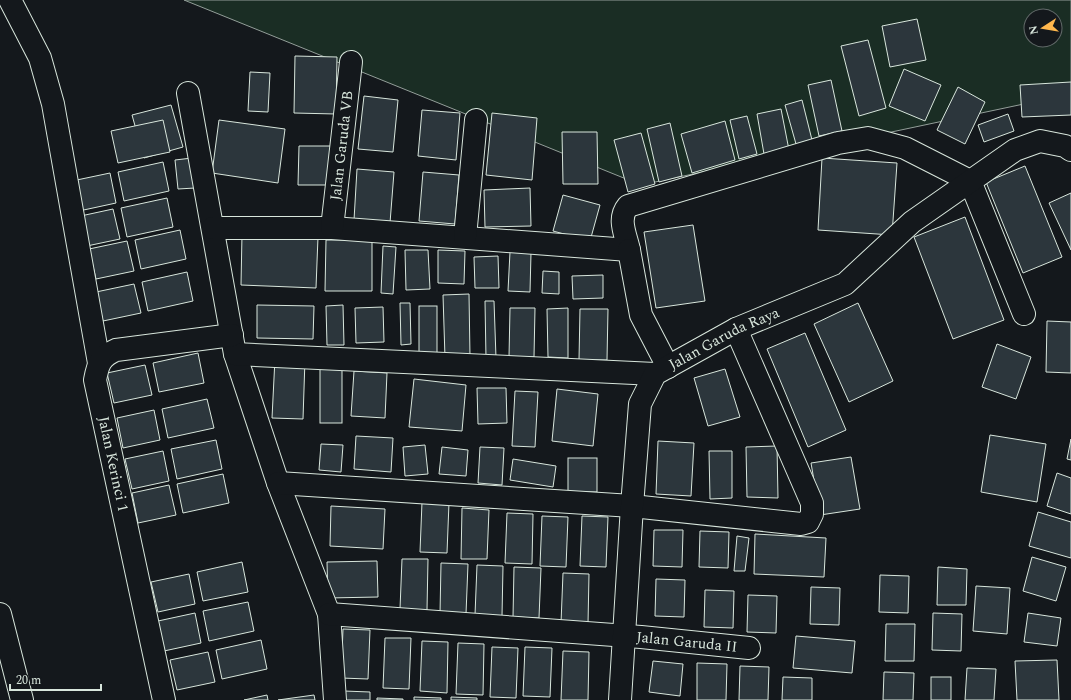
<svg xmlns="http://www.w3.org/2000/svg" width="1071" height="700" viewBox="0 0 1071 700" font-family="Spectral,serif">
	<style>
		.green { fill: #1a2d24; stroke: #939e99; fill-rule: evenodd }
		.building { fill: #2c363c; stroke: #d8e6dc }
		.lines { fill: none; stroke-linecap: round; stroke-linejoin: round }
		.minor-casing { stroke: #d8e6dc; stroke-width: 24 }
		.minor { stroke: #14181c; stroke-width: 22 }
		.labels { text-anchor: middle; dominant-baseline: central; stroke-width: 3; stroke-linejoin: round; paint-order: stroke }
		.street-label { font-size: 15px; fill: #d8e6dc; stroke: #14181c }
	</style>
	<rect width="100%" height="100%" fill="#14181c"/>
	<path class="green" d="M 184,0 L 1071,0 L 1071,94 L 641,185 ZM 1031,16 L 1055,16 L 1055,40 L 1031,40 Z"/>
	<g class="building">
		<path d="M 917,19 L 926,60 L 890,67 L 882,26 Z"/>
		<path d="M 868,40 L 886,108 L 859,116 L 841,46 Z"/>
		<path d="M 295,56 L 337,57 L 336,114 L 294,113 Z"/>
		<path d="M 904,69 L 941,85 L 925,121 L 889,106 Z"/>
		<path d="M 250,72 L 270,73 L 268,112 L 248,111 Z"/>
		<path d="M 831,80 L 842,131 L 819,136 L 808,85 Z"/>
		<path d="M 1071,82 L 1071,115 L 1022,117 L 1020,85 Z"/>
		<path d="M 958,87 L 985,102 L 965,144 L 937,130 Z"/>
		<path d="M 364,96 L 398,100 L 393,152 L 358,149 Z"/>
		<path d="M 802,100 L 812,140 L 796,144 L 785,105 Z"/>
		<path d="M 171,105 L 183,147 L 144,158 L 132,115 Z"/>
		<path d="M 781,109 L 789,150 L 764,154 L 757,114 Z"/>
		<path d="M 422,110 L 460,113 L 456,160 L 418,156 Z"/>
		<path d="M 492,113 L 537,118 L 532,180 L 486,175 Z"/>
		<path d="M 1008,114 L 1014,131 L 984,142 L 978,125 Z"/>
		<path d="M 747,116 L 757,154 L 739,159 L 730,120 Z"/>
		<path d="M 163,120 L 170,152 L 118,163 L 111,131 Z"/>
		<path d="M 219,120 L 285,129 L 278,183 L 212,173 Z"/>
		<path d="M 725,121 L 735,160 L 692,173 L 681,134 Z"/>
		<path d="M 670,123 L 682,176 L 659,182 L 647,129 Z"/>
		<path d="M 562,132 L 597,132 L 598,184 L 563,184 Z"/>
		<path d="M 641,133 L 655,184 L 628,192 L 614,140 Z"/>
		<path d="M 299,146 L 331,146 L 330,185 L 298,185 Z"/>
		<path d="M 192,158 L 195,188 L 178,189 L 175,160 Z"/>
		<path d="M 822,158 L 897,163 L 892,235 L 818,230 Z"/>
		<path d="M 163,162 L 169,191 L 124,201 L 118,172 Z"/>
		<path d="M 1025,166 L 1062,257 L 1023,273 L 986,182 Z"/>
		<path d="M 357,169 L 394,172 L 390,223 L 354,220 Z"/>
		<path d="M 423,172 L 459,175 L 455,224 L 419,221 Z"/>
		<path d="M 110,173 L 116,203 L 79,211 L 72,181 Z"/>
		<path d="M 530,188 L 531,226 L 485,227 L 484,190 Z"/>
		<path d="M 1071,193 L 1071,250 L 1049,203 Z"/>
		<path d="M 563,195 L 600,205 L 590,241 L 553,231 Z"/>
		<path d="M 167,198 L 173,227 L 127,237 L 121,208 Z"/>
		<path d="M 113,209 L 120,239 L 82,247 L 76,217 Z"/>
		<path d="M 965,217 L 1004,320 L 953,339 L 914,237 Z"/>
		<path d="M 693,225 L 705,301 L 656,308 L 644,232 Z"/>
		<path d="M 180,230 L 186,259 L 141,269 L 135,240 Z"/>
		<path d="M 242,234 L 318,237 L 316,288 L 241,285 Z"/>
		<path d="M 326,240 L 372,240 L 372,291 L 325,291 Z"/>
		<path d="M 127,241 L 134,271 L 96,279 L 89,249 Z"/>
		<path d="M 383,246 L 396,247 L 393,294 L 381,293 Z"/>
		<path d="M 405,250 L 428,250 L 430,289 L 406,290 Z"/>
		<path d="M 438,250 L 465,251 L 464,284 L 438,283 Z"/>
		<path d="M 510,252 L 531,253 L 530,292 L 508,291 Z"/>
		<path d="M 498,256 L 499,288 L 475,288 L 474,257 Z"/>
		<path d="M 543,271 L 559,272 L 559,294 L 542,293 Z"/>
		<path d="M 187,272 L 193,301 L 148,311 L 142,282 Z"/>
		<path d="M 603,275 L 603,298 L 573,299 L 572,276 Z"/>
		<path d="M 134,284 L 141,313 L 103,321 L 96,292 Z"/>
		<path d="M 469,294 L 470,357 L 445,358 L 443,295 Z"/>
		<path d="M 485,301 L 494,301 L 496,358 L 486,359 Z"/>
		<path d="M 400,303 L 410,303 L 411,344 L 401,345 Z"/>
		<path d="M 858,303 L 893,381 L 849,402 L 814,324 Z"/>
		<path d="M 257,305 L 314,306 L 313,339 L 257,338 Z"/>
		<path d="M 343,305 L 344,345 L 327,345 L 326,306 Z"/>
		<rect x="419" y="306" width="18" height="48"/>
		<path d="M 383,307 L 384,342 L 356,343 L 355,308 Z"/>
		<path d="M 510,308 L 535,308 L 534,357 L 509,357 Z"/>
		<path d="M 568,308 L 568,358 L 548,357 L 547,309 Z"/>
		<path d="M 580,309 L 608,309 L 607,360 L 579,360 Z"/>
		<path d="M 1047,321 L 1071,322 L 1071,373 L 1046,372 Z"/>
		<path d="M 805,333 L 846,430 L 808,447 L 767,349 Z"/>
		<path d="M 997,344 L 1031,357 L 1016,399 L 982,387 Z"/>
		<path d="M 198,353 L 204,383 L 159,392 L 153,363 Z"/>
		<path d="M 275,358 L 305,359 L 303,419 L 272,418 Z"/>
		<rect x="320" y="364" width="22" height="59"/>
		<path d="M 145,365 L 152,395 L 114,403 L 107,373 Z"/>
		<path d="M 725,369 L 740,417 L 708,426 L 694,378 Z"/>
		<path d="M 354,371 L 387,373 L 385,418 L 351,416 Z"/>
		<path d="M 414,379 L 466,385 L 462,431 L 409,427 Z"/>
		<path d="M 477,388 L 506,388 L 507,423 L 478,424 Z"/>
		<path d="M 557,389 L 598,394 L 593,446 L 552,441 Z"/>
		<path d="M 515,391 L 538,392 L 535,447 L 512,446 Z"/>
		<path d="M 207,399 L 214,428 L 168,438 L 162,409 Z"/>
		<path d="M 154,410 L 160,440 L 123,448 L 117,418 Z"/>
		<path d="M 990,435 L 1046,444 L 1037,502 L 981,492 Z"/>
		<path d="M 356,436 L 393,438 L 391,472 L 354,469 Z"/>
		<path d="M 1071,439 L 1071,460 L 1067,459 Z"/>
		<path d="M 216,440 L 222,469 L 177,479 L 171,449 Z"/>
		<path d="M 658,441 L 694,443 L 691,496 L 656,494 Z"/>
		<path d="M 321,444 L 343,445 L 341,472 L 319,470 Z"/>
		<path d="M 425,445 L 428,474 L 405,476 L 403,447 Z"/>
		<path d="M 777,446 L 778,498 L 747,497 L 746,447 Z"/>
		<path d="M 442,447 L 468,450 L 466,476 L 439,474 Z"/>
		<path d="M 480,447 L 504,448 L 502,485 L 478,483 Z"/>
		<path d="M 163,451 L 169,481 L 132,489 L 125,459 Z"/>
		<path d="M 709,451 L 732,451 L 732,498 L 710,499 Z"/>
		<path d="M 851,457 L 860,509 L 820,515 L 811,463 Z"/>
		<rect x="568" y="458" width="29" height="34"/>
		<path d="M 513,459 L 556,466 L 553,487 L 510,480 Z"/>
		<path d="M 1057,473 L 1071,478 L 1071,514 L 1047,506 Z"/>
		<path d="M 223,474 L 229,503 L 183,513 L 177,484 Z"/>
		<path d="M 169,485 L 176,515 L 138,523 L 132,493 Z"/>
		<path d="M 422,502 L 449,503 L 447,553 L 420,552 Z"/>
		<path d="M 331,506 L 385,509 L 383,549 L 330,546 Z"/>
		<path d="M 462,508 L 489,510 L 487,559 L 461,559 Z"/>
		<path d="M 1038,512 L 1071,522 L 1071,558 L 1029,546 Z"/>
		<path d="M 507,513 L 533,514 L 532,564 L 505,563 Z"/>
		<path d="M 542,516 L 568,517 L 566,567 L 540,566 Z"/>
		<path d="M 582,516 L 608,517 L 606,567 L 580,566 Z"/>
		<path d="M 654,530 L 683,530 L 682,567 L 653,566 Z"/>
		<path d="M 700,531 L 729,532 L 728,568 L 699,567 Z"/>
		<path d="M 755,534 L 826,538 L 824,577 L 754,574 Z"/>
		<path d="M 737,536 L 749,538 L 745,571 L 734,571 Z"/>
		<path d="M 1032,557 L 1066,567 L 1056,601 L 1023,591 Z"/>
		<path d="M 402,559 L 428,559 L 427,610 L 400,609 Z"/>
		<path d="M 377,561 L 378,597 L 328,598 L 327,562 Z"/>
		<path d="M 242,562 L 248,592 L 203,601 L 197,572 Z"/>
		<path d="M 441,563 L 468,564 L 466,614 L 440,614 Z"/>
		<path d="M 477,565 L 503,566 L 502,616 L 475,615 Z"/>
		<path d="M 514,567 L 541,568 L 539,618 L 513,617 Z"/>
		<path d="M 938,567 L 967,569 L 966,605 L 937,605 Z"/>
		<path d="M 563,573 L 589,574 L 588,624 L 561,623 Z"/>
		<path d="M 189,574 L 195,604 L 158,612 L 151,582 Z"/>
		<path d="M 880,575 L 909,576 L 908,613 L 879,612 Z"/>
		<path d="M 656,579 L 685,580 L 684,617 L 655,616 Z"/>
		<path d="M 976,586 L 1010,588 L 1007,634 L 973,631 Z"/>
		<path d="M 811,587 L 840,588 L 839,625 L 810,624 Z"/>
		<path d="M 705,590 L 734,591 L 733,628 L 704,627 Z"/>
		<path d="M 748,595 L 777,596 L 776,633 L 747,632 Z"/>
		<path d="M 248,602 L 254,631 L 209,641 L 203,611 Z"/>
		<path d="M 195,613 L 201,643 L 164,651 L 158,621 Z"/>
		<path d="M 933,613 L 962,614 L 961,651 L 932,650 Z"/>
		<path d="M 1028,613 L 1061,618 L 1057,646 L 1024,642 Z"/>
		<path d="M 886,624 L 915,624 L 914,661 L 885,661 Z"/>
		<path d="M 343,629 L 370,630 L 368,679 L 341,678 Z"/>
		<path d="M 796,636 L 855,641 L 852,673 L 793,668 Z"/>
		<path d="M 385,638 L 411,638 L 409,689 L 383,688 Z"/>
		<path d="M 261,640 L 267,669 L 222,679 L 216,650 Z"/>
		<path d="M 422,641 L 448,642 L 447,693 L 420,691 Z"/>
		<path d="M 458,643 L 484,644 L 483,695 L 456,694 Z"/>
		<path d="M 492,647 L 518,648 L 516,698 L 490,697 Z"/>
		<path d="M 525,647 L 552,648 L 550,697 L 523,696 Z"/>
		<path d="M 563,651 L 589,652 L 588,700 L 561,700 Z"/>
		<path d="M 208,652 L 215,682 L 177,690 L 170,660 Z"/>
		<path d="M 1057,660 L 1059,700 L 1017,700 L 1015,661 Z"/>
		<path d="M 653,661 L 683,664 L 680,696 L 649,692 Z"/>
		<path d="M 697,663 L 727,664 L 726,700 L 697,700 Z"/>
		<path d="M 740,666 L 769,667 L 768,700 L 739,700 Z"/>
		<path d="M 967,668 L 996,669 L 994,700 L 965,700 Z"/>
		<path d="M 884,672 L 914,673 L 913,700 L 883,700 Z"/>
		<path d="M 783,677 L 812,678 L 812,700 L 782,700 Z"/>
		<rect x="931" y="677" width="20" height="23"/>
		<path d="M 344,691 L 370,692 L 370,700 L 343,700 Z"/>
		<path d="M 267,695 L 268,700 L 244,700 Z"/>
		<path d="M 314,695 L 315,700 L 278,700 Z"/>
		<path d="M 414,697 L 441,698 L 441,700 L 414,700 Z"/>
		<path d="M 451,697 L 477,698 L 477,700 L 451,700 Z"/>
		<path d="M 377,698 L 403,699 L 403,700 L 377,700 Z"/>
	</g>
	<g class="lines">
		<g class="minor-casing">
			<g id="minor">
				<path d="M 10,0 L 40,58 L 53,104 L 99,363"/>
				<path d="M 188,93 L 235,354 L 278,483 L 329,614 L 335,700"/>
				<path d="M 213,228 L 332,228 L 629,250 C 626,235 617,219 628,206 L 838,143 L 868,138 L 905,148 L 970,181 L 1024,314"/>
				<path id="s1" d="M 332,228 L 351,62"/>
				<path d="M 465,237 L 476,120"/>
				<path d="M 629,250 L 641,315 L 668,367"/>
				<path d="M 235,354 L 655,374"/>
				<path d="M 278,483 L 632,506 L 801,524 L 808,522 L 812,514 L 812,503 L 736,329"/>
				<path d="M 0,614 L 22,700"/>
				<path id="s2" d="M 329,614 L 641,637 L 749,648"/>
				<path d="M 164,700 L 95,380 C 98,364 100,357 116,350 L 232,335"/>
				<path id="s3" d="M 620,700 L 632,506 L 640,404 L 655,374 L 736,329 L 845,284 L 912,222 L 1015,150 L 1040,141 L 1065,146 L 1071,150"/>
			</g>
		</g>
		<use href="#minor" class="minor"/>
	</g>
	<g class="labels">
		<g class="street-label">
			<text stroke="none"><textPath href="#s1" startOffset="83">Jalan Garuda VB</textPath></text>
			<text stroke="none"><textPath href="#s3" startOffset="408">Jalan Garuda Raya</textPath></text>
			<text transform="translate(113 464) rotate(78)">Jalan Kerinci 1</text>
			<text stroke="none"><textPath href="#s2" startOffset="359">Jalan Garuda II</textPath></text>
		</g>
	</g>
	<g transform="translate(1043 28) rotate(258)"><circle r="19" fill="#14181c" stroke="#626a69"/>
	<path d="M0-3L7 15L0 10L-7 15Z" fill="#ffb74d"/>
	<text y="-6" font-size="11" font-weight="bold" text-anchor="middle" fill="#d8e6dc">N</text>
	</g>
	<path d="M10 684v6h91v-6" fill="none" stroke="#d8e6dc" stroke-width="2"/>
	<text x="16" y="684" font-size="12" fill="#d8e6dc" stroke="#14181c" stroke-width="3" paint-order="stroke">20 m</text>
</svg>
